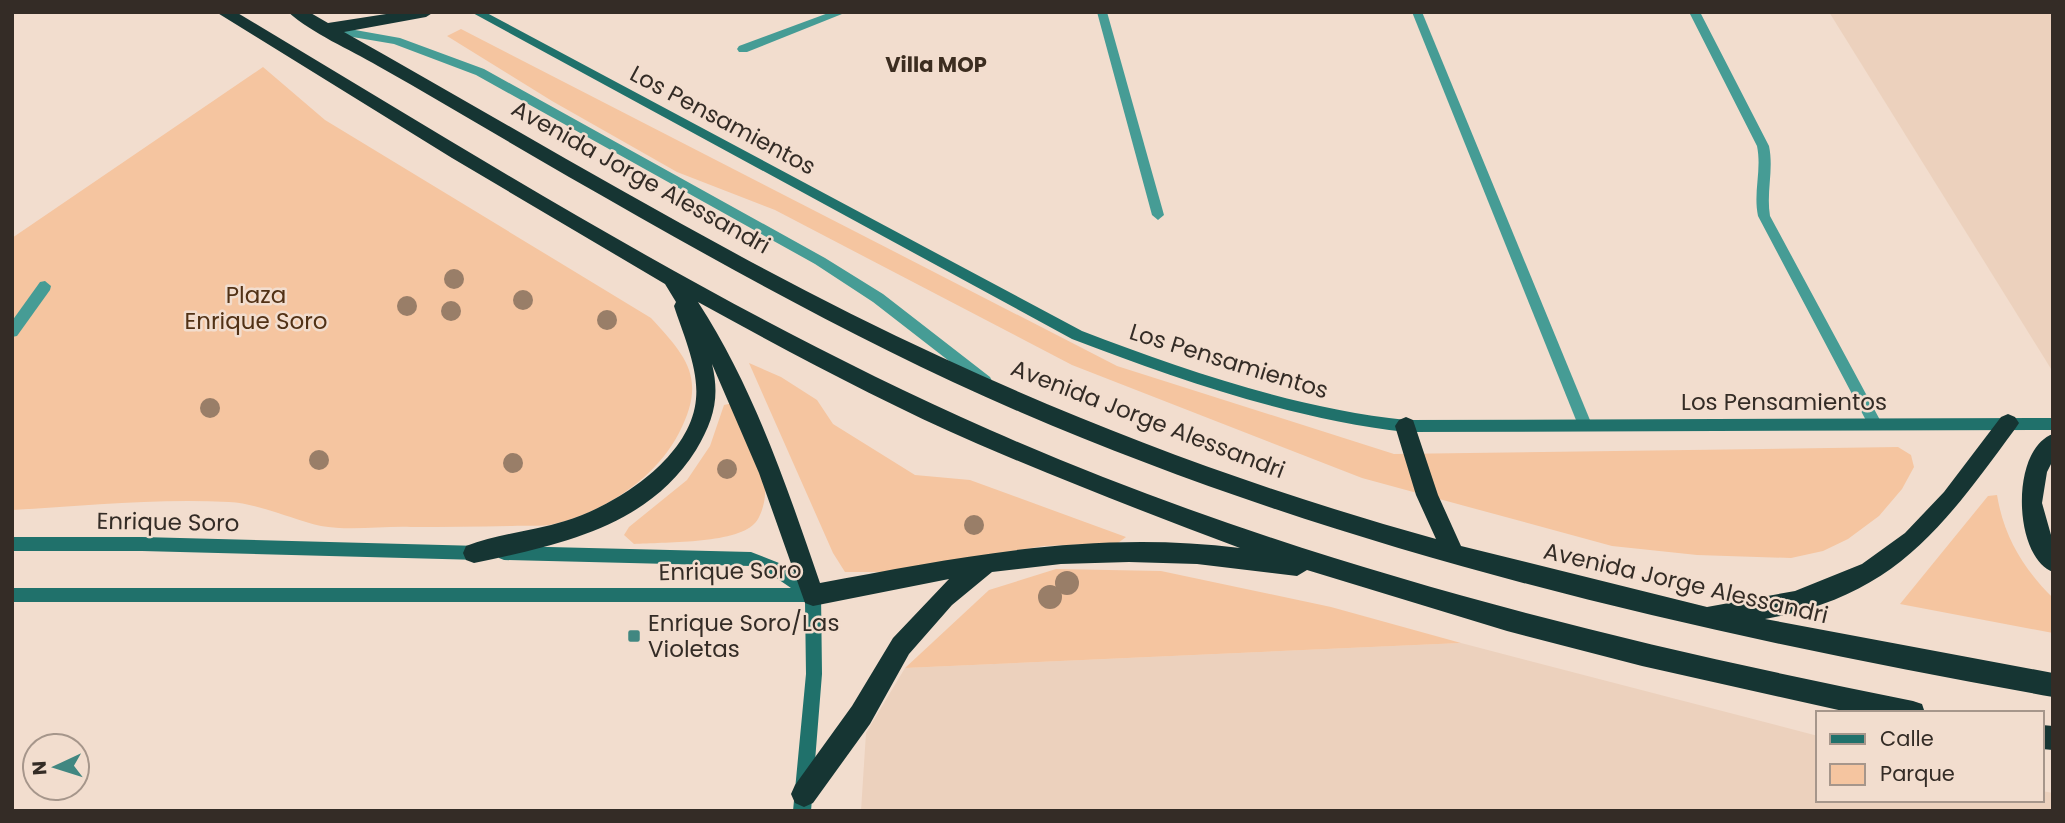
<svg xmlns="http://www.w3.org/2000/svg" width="2065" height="823" viewBox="0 0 2065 823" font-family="Poppins,sans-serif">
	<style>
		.built { fill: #ecd1bd }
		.green { fill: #f5c5a0 }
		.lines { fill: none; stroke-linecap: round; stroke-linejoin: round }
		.lane { fill: #469c95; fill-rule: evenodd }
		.street { fill: #469c95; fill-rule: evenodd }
		.secondary { fill: #20716b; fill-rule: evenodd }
		.highway { fill: #163533; fill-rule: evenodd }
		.tree { fill: #997e68 }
		.poi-dot { fill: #418781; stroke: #f2ddce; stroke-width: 2.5 }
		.labels { text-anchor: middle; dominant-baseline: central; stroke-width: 5; stroke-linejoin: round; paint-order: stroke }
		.far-neighbourhood-label { font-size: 21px; font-weight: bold; fill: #3c2d20; stroke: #f2ddce }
		.street-label { font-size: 23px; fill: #342c26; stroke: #f2ddce }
		.park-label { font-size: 23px; fill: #513115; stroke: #f2ddce }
		.poi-label { font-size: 23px; fill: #342c26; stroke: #f2ddce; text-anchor: start }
	</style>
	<rect width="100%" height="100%" fill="#f2ddce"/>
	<g class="built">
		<path d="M 1829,12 L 2053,12 L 2053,372 Z"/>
		<path d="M 1461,643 L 1818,736 L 1818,800 L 2042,800 L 2042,791 L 2053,793 L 2053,811 L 861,811 L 866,733 L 905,668 Z"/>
	</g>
	<g class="green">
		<path d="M 461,29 L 1117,366 L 1394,454 L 1898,447 L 1911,455 L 1914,467 L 1902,489 L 1879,516 L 1848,539 L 1823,551 L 1791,558 L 1697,555 L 1612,546 L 1362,478 L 1072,365 L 775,210 L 677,172 L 552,101 L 447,36 Z"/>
		<path d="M 263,67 L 325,120 L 651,318 C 687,357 707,379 679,433 C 655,479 604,512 554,524 C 541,527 525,525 512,526 C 478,527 445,527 411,527 C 383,526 349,531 321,526 C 290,519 261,504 229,502 C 157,498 84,506 12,510 L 12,238 Z"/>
		<path d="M 749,363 L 781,377 L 817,400 L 833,424 L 915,475 L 970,480 L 1126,537 L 1118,543 L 1044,546 L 883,572 L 845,572 L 833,553 Z"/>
		<path d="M 733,403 C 742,426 767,471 765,494 C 765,503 760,519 754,524 C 735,544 662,542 634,544 L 624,535 L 629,527 L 687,480 L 710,446 L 724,405 Z"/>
		<path d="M 1997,495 C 2004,537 2023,568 2053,598 L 2053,633 L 1900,604 L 1988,496 Z"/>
		<path d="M 1056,569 L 1161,571 L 1331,607 L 1461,643 L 905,668 L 989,590 Z"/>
	</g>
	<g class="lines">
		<g class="lane">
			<path d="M 831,12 L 847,12 L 747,52 L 739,52 L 737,49 L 739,46 Z"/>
			<path d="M 327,25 L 400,38 L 484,69 L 825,258 L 883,294 L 990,377 L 992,381 L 990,385 L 980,385 L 873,302 L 815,264 L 476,75 L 394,44 L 323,32 L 323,26 Z"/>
			<path d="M 45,281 L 51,286 L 50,290 L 17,336 L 12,337 L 12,321 L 40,282 Z"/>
		</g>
		<g class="street">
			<path d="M 1097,12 L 1107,12 L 1164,215 L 1158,220 L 1152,215 Z"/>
			<path d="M 1412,12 L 1422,12 L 1592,425 L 1590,429 L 1580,429 L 1578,425 Z"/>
			<path d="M 1689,12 L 1700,12 L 1769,146 C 1774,170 1766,192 1770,216 L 1880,420 L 1882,424 L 1880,428 L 1870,428 L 1758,216 C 1753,192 1762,170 1757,146 Z"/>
		</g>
		<g class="secondary">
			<path d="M 471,12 L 485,12 L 1082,331 C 1184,370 1297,409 1406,420 L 2053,418 L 2053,430 L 1406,432 C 1295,420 1176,379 1072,339 Z"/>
			<path d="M 12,537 L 142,537 L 480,546 L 485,548 L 488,553 L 485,558 L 480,560 L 142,551 L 12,551 Z"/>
			<path d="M 504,546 L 751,552 L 779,563 L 818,589 L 821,594 L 822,674 L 811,811 L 793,811 L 806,674 L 805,602 L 12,602 L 12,588 L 791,588 L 769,573 L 751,566 L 504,560 L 499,558 L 496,553 L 499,548 Z"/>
		</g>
		<g class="highway">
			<path d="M 216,12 L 236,12 C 483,160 727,314 990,430 C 1285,560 1598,638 1913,701 L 1922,704 L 1925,713 L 1852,713 L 1642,666 L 1507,631 L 1307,570 L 1297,576 L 1197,564 L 1129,562 L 1061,564 L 992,572 L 952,605 L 909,654 L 870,724 L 813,803 L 804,807 L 795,803 L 791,794 L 795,785 L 852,706 L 893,638 L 949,579 L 813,606 L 805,603 L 759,473 L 712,364 C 720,397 714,420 696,450 C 647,528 558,545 474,563 L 466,560 L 463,553 L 466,546 C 497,534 533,531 565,521 C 615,506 691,458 696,399 C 699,369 683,334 674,306 L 676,302 L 665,284 L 452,158 ZM 698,302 C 789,352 882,402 978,444 C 1064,481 1152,515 1240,548 C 1094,530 963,556 820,583 C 787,487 754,388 698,302 Z"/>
			<path d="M 288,12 L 309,12 L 328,23 L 399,12 L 434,12 L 426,17 L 344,32 C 542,143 735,262 941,357 C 1100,431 1266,492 1436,539 L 1416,495 L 1395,426 L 1399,420 L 1406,417 L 1413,420 L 1438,495 L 1461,546 L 1707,607 L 1795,591 L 1862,564 L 1905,533 L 1944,492 L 2001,417 L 2008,414 L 2015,417 L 2019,423 L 2015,429 C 1942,528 1895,596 1765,619 L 2053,673 L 2053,697 C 1700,634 1350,554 1020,412 C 864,345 716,261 569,177 C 505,140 442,102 378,66 C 349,49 313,34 288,12 Z"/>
			<path d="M 2053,434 L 2053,460 L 2047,472 L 2042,503 L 2053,542 L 2053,572 C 2013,557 2010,449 2053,434 Z"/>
			<path d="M 2042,725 L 2053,726 L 2053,750 L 2042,749 Z"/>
		</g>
	</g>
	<g class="tree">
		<circle cx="454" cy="279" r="10"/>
		<circle cx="523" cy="300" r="10"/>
		<circle cx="407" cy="306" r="10"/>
		<circle cx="451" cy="311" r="10"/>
		<circle cx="607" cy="320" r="10"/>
		<circle cx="210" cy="408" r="10"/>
		<circle cx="319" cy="460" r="10"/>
		<circle cx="513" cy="463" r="10"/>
		<circle cx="727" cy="469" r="10"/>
		<circle cx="974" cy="525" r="10"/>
		<circle cx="1067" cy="583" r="12"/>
		<circle cx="1050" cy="597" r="12"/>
	</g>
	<rect class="poi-dot" x="627" y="629" width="14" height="14" rx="3.5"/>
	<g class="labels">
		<g class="far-neighbourhood-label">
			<text x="936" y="64">Villa MOP</text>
		</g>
		<g class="street-label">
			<text transform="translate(723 120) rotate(28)">Los Pensamientos</text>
			<text transform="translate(641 177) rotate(29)">Avenida Jorge Alessandri</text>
			<text transform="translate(1229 361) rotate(17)">Los Pensamientos</text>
			<text x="1784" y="402">Los Pensamientos</text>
			<text transform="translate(1148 419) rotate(21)">Avenida Jorge Alessandri</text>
			<text transform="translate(168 522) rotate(1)">Enrique Soro</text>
			<text transform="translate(730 571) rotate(-1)">Enrique Soro</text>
			<text transform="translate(1686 583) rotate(13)">Avenida Jorge Alessandri</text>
		</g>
		<g class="park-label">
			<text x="256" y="295">Plaza<tspan x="256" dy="26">Enrique Soro</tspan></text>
		</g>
		<g class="poi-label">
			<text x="648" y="623">Enrique Soro/Las<tspan x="648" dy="26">Violetas</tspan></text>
		</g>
	</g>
	<rect width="2065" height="823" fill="none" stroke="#342c26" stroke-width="28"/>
	<rect x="1816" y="711" width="228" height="91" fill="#f2ddce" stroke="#a6968b" stroke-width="2"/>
	<rect x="1830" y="734" width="35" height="10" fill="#20716b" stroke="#a6968b" stroke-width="2"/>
	<text x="1880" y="746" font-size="21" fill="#342c26">Calle</text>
	<rect x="1830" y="764" width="35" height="21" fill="#f5c5a0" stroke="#a6968b" stroke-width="2"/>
	<text x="1880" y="781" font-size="21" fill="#342c26">Parque</text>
	<g transform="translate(56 767) rotate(266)"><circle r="33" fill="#f2ddce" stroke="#a6968b" stroke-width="2"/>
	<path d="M0-5L12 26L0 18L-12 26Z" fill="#418781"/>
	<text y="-10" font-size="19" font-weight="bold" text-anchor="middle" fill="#342c26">N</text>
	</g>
</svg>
